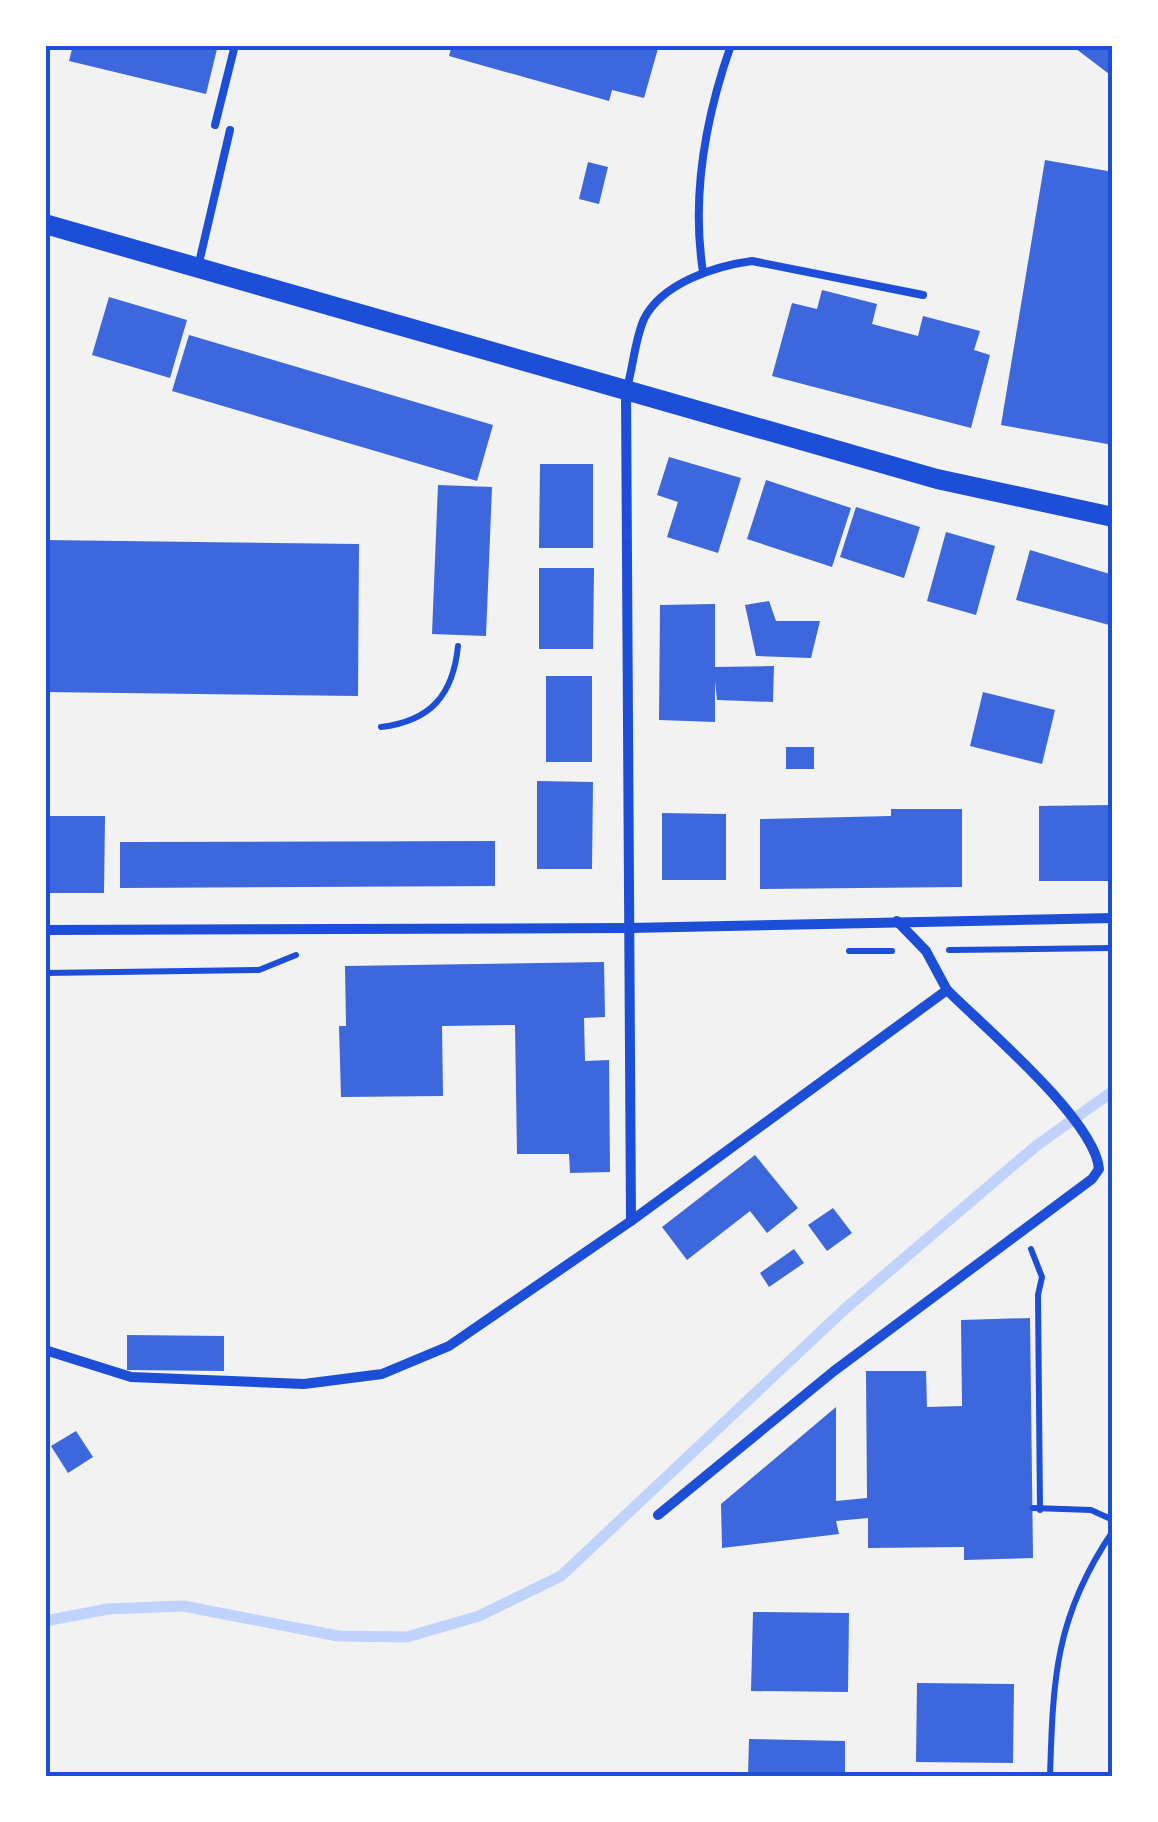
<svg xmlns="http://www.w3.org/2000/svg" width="1158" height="1822" viewBox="0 0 1158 1822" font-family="'DejaVu Sans',sans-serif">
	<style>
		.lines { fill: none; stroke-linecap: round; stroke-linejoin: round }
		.stream { stroke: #bfd3fe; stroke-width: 11 }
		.building { fill: #3d67dc }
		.path { stroke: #1d4ed8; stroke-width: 6 }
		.service { stroke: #1d4ed8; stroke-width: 8 }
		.minor { stroke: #1d4ed8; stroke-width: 10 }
		.secondary { stroke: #1d4ed8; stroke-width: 20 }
		.neatline { fill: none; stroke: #1d4ed8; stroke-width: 4 }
	</style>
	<rect width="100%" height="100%" fill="#f2f2f2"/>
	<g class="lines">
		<path class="stream" d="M 45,1621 L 108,1609 L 183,1606 L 338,1636 L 407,1637 L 479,1616 L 561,1576 L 846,1308 L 1036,1146 L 1113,1091"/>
	</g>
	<g class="building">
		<path d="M 73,45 L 218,45 L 206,94 L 69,61 Z"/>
		<path d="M 452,45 L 659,45 L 644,98 L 612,90 L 609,101 L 449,56 Z"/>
		<path d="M 1071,45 L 1113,45 L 1113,77 Z"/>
		<path d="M 1045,160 L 1113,172 L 1113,445 L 1001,425 Z"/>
		<path d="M 588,162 L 608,167 L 599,204 L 579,199 Z"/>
		<path d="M 822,290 L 877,304 L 872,324 L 918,336 L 923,316 L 980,331 L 974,350 L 990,355 L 971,428 L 772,376 L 792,303 L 817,309 Z"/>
		<path d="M 109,297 L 187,320 L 170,378 L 92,355 Z"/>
		<path d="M 189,335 L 493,425 L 477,481 L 172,391 Z"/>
		<path d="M 669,457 L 741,478 L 718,553 L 667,537 L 678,502 L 657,495 Z"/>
		<path d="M 540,464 L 593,464 L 593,548 L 539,548 Z"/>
		<path d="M 766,480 L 851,508 L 832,567 L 747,539 Z"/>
		<path d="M 438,485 L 492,487 L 486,636 L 432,634 Z"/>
		<path d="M 856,507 L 920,527 L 904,578 L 840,557 Z"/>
		<path d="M 946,532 L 995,546 L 976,615 L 927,601 Z"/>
		<path d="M 45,540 L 359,544 L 358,696 L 45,692 Z"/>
		<path d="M 1030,550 L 1113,575 L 1113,626 L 1016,600 Z"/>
		<path d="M 539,568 L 594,568 L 593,649 L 539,649 Z"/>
		<path d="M 769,601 L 776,621 L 820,621 L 811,658 L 756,656 L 745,605 Z"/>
		<path d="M 715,604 L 715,667 L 774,666 L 773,702 L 717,700 L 715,681 L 715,722 L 659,720 L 660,605 Z"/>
		<rect x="546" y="676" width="46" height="86"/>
		<path d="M 983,692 L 1055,710 L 1042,764 L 970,746 Z"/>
		<rect x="786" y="747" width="28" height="22"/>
		<path d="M 537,781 L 593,782 L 592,869 L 537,869 Z"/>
		<path d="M 1113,805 L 1113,881 L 1039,881 L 1039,806 Z"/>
		<path d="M 891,809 L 962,809 L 962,887 L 760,889 L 760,819 L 891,816 Z"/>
		<path d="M 662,813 L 726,814 L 726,880 L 662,880 Z"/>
		<path d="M 45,816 L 105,816 L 104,893 L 45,893 Z"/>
		<path d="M 495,841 L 495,886 L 120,888 L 120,842 Z"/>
		<path d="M 604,962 L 605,1017 L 584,1018 L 585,1061 L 609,1060 L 610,1172 L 570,1173 L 569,1154 L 517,1154 L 515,1025 L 442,1026 L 443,1096 L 341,1097 L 339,1026 L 346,1026 L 345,966 Z"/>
		<path d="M 755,1155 L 798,1208 L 767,1233 L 750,1211 L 687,1260 L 662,1227 Z"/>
		<path d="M 833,1208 L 852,1233 L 827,1251 L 808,1225 Z"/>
		<path d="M 794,1249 L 804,1263 L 769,1287 L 760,1273 Z"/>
		<path d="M 1030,1318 L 1033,1558 L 964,1560 L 964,1547 L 868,1548 L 868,1518 L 836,1521 L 839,1534 L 722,1548 L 721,1504 L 836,1407 L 836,1501 L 867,1498 L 866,1371 L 926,1371 L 927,1407 L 962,1406 L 961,1320 Z"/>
		<path d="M 127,1335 L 224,1336 L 224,1371 L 127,1370 Z"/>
		<path d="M 76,1431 L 93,1457 L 68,1473 L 51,1446 Z"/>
		<path d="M 753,1612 L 849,1613 L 848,1692 L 751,1691 Z"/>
		<path d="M 917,1683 L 1014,1684 L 1013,1763 L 916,1762 Z"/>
		<path d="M 749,1739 L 845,1741 L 845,1777 L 748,1777 Z"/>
	</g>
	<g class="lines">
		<g class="path">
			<path d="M 381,727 C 431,721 453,695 458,646"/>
			<path d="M 949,950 L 1113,948"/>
			<path d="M 849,951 L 892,951"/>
			<path d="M 45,973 L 259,970 L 296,955"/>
			<path d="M 1031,1249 L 1042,1277 L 1038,1295 L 1040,1510"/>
			<path d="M 1033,1508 L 1091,1510 L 1113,1520"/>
			<path d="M 1050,1777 C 1053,1678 1055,1616 1113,1531"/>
		</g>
		<g class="service">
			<path d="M 215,125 L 235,45"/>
			<path d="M 198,267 L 230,130"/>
			<path d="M 703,272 C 691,195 705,119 731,45"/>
			<path d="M 627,388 C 633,367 635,339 644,319 C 662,283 715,266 752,261 L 923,295"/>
		</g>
		<g class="minor">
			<path d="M 626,393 L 631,1221"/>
			<path d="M 45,930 L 629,928 L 1113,918"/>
			<path d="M 45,1350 L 131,1377 L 304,1384 L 382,1374 L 449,1346 L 631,1221 L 947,990 L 926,951 L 897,921"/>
			<path d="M 658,1515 L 834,1371 L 1092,1179 L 1099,1169 C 1095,1120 983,1026 947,990"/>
		</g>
		<path class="secondary" d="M 45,224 L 937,479 L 1113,517"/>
	</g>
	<rect width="1158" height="1822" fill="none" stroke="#ffffff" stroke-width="95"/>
	<rect x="48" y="48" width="1062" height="1726" class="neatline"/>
</svg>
